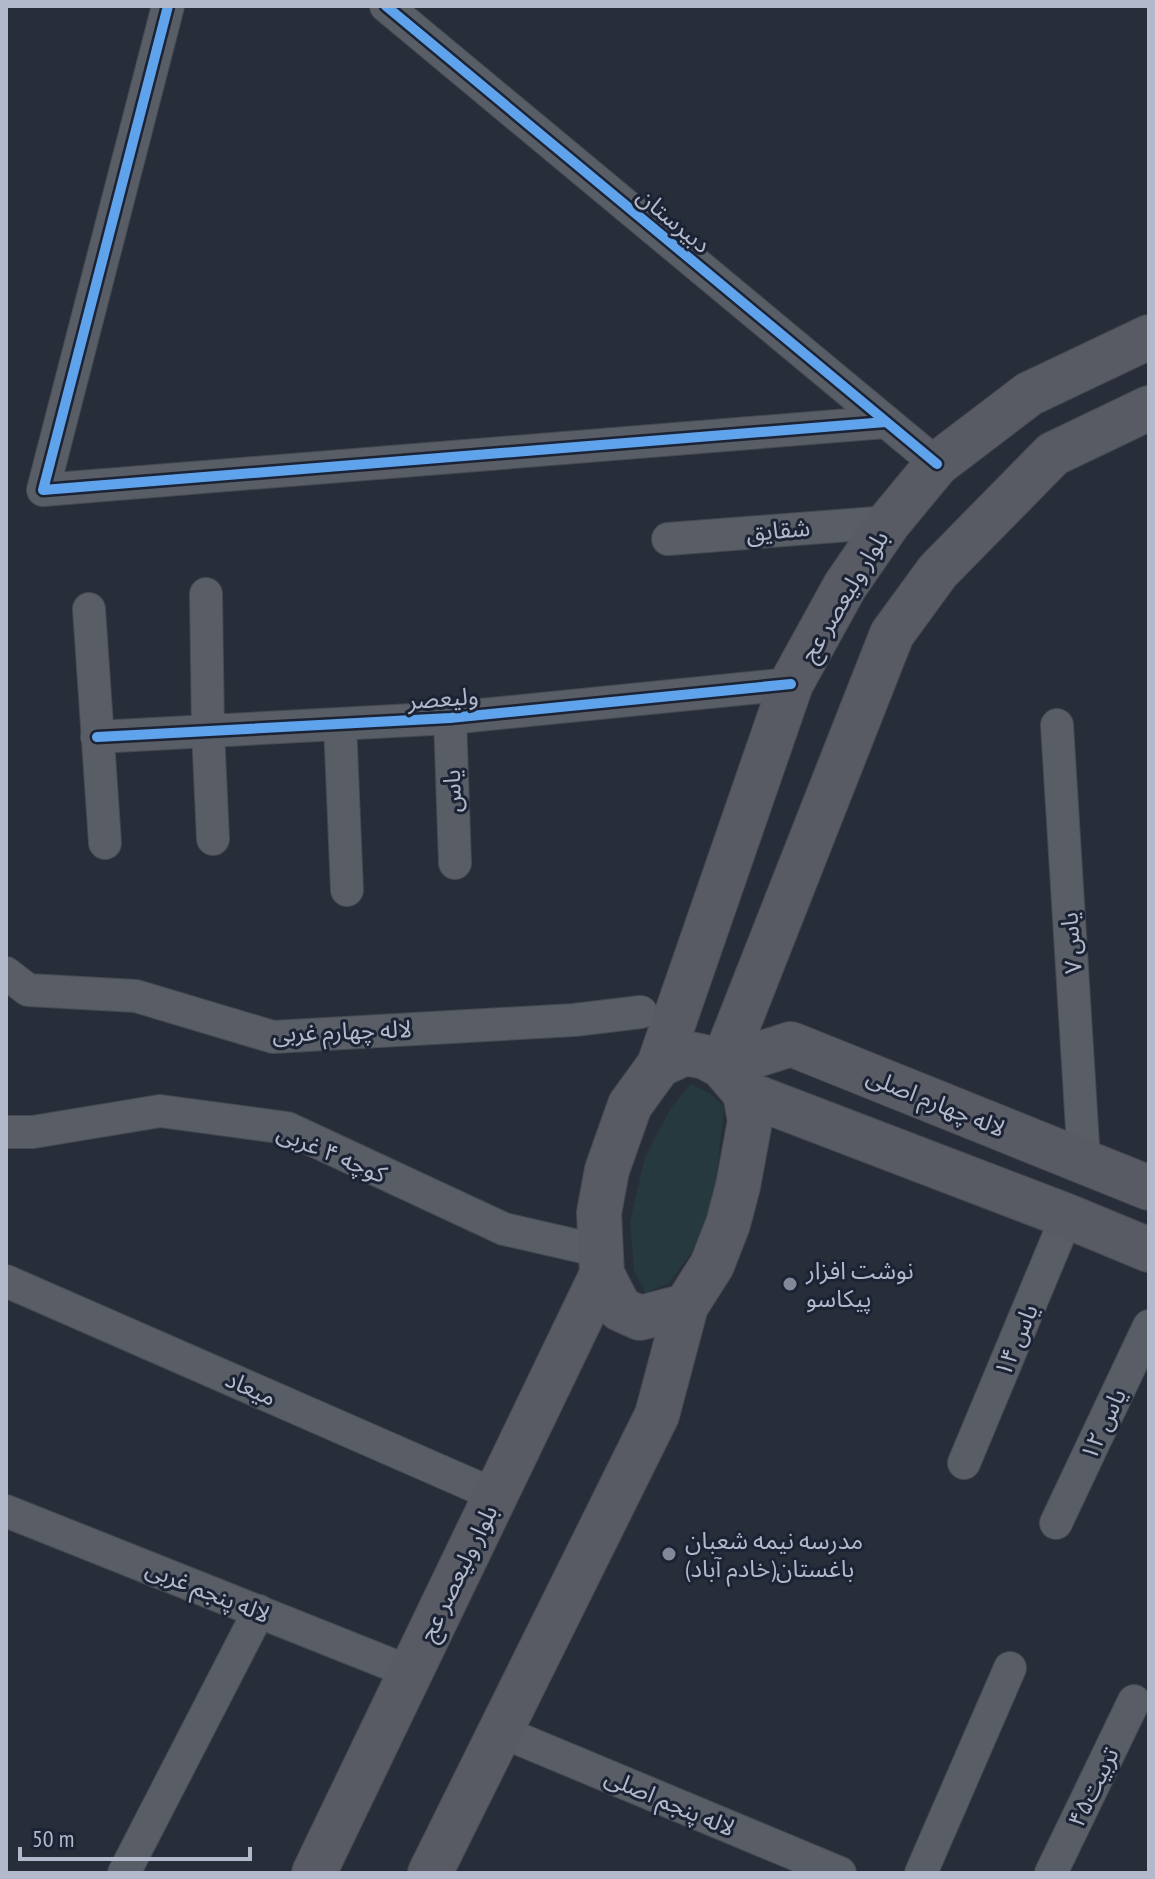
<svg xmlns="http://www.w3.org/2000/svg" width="1155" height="1879" viewBox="0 0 1155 1879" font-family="'PT Sans Narrow','Noto Sans Arabic',sans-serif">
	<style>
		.green { fill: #25393f }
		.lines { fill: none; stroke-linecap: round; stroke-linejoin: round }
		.street-casing { stroke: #454951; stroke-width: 34 }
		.secondary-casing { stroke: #454951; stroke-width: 46 }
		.street { stroke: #595d66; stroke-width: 32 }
		.secondary { stroke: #585b64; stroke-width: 44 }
		.cycleway-casing { stroke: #1b2334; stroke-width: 15 }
		.cycleway { stroke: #60a3ed; stroke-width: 10 }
		.poi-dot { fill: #828897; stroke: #1b2334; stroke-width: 3 }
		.labels { text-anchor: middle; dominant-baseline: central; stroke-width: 6; stroke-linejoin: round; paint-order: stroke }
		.street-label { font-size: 24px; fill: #b2b9ca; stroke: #1b2334 }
		.poi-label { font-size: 24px; fill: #b2b9ca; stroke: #1b2334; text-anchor: start }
	</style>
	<rect width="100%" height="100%" fill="#282e39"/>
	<path class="green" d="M 691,1084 L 712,1095 L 724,1107 L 715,1191 L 697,1245 L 669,1283 L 646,1293 L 634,1271 L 630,1222 L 645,1157 L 671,1108 Z"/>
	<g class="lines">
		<g class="street-casing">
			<g id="street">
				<path d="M 168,6 L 43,490 L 886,422"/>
				<path d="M 386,6 L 937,464"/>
				<path d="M 668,539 L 889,522"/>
				<path d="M 206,594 L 208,731 L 213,839"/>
				<path d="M 89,609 L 105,843"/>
				<path d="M 450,718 L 455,863"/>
				<path d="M 340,724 L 347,890"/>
				<path d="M 1057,725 L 1084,1161"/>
				<path d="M 97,737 L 450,718 L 791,684"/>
				<path d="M 6,973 L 28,990 L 136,996 L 273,1037 L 574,1020 L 641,1012"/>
				<path d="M 6,1132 L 33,1132 L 160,1111 L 287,1128 L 504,1229 L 600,1251"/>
				<path d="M 6,1281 L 495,1495"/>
				<path d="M 964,1463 L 1067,1216"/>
				<path d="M 6,1511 L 410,1672"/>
				<path d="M 1056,1523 L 1149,1326"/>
				<path d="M 500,1731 L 840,1873"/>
				<path d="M 124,1873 L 259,1611"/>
				<path d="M 921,1873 L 1010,1668"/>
				<path d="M 1051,1873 L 1134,1701"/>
			</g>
		</g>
		<g class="secondary-casing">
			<g id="secondary">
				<path d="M 659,1065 L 791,684 L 845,586 L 889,522 L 937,464 L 1029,394 L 1149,337"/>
				<path d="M 722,1066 L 892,634 L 938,571 L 1053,454 L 1149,408"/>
				<path d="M 722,1066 L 791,1044 L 1149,1188"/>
				<path d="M 745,1093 L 1067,1216 L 1149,1250"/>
				<path d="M 314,1873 L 602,1274"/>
				<path d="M 430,1873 L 657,1415 L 686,1306 L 712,1265 L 728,1224 L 738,1186 L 750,1121 L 745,1093 L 722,1066 L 705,1057 L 685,1053 L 659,1065 L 630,1105 L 607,1170 L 599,1213 L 602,1274 L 620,1309 L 640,1318 L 686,1306"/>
			</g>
		</g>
		<use href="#street" class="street"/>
		<use href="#secondary" class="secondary"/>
		<g class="cycleway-casing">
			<g id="cycleway">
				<path d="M 168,6 L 43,490 L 886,422"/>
				<path d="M 386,6 L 937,464"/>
				<path d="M 97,737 L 450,718 L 791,684"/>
			</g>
		</g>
		<use href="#cycleway" class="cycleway"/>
	</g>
	<g class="poi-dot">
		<circle cx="790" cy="1284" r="8"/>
		<circle cx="669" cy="1554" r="8"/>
	</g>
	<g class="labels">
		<g class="street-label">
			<text transform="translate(674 220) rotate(40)">دبیرستان</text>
			<text transform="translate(778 530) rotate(-5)">شقایق</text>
			<text transform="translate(844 596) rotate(-59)">بلوار ولیعصر عج</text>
			<text transform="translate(443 698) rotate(-4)">ولیعصر</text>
			<text transform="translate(452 791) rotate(-92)">یاس</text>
			<text transform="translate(1071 943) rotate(-94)">یاس ۷</text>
			<text transform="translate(342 1031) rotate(-2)">لاله چهارم غربی</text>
			<text transform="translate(936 1102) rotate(22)">لاله چهارم اصلی</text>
			<text transform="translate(332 1153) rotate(23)">کوچه ۴ غربی</text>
			<text transform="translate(1016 1340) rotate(-67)">یاس ۱۴</text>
			<text transform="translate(251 1388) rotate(24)">میعاد</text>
			<text transform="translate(1103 1424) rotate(-65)">یاس ۱۲</text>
			<text transform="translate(458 1573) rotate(-64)">بلوار ولیعصر عج</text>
			<text transform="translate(208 1591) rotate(22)">لاله پنجم غربی</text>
			<text transform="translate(1093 1787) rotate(-64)">تربیت۴۵</text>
			<text transform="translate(670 1802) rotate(23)">لاله پنجم اصلی</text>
		</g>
		<g class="poi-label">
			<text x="806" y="1270">نوشت افزار<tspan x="806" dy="28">پیکاسو</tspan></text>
			<text x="685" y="1540">مدرسه نیمه شعبان<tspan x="685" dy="28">باغستان(خادم آباد)</tspan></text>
		</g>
	</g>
	<rect width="1155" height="1879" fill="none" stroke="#b2b9ca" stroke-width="16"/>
	<path d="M20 1847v12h230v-12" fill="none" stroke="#b2b9ca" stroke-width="4"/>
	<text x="32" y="1847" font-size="24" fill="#b2b9ca" stroke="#1b2334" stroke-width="6" paint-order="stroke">50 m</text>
</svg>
